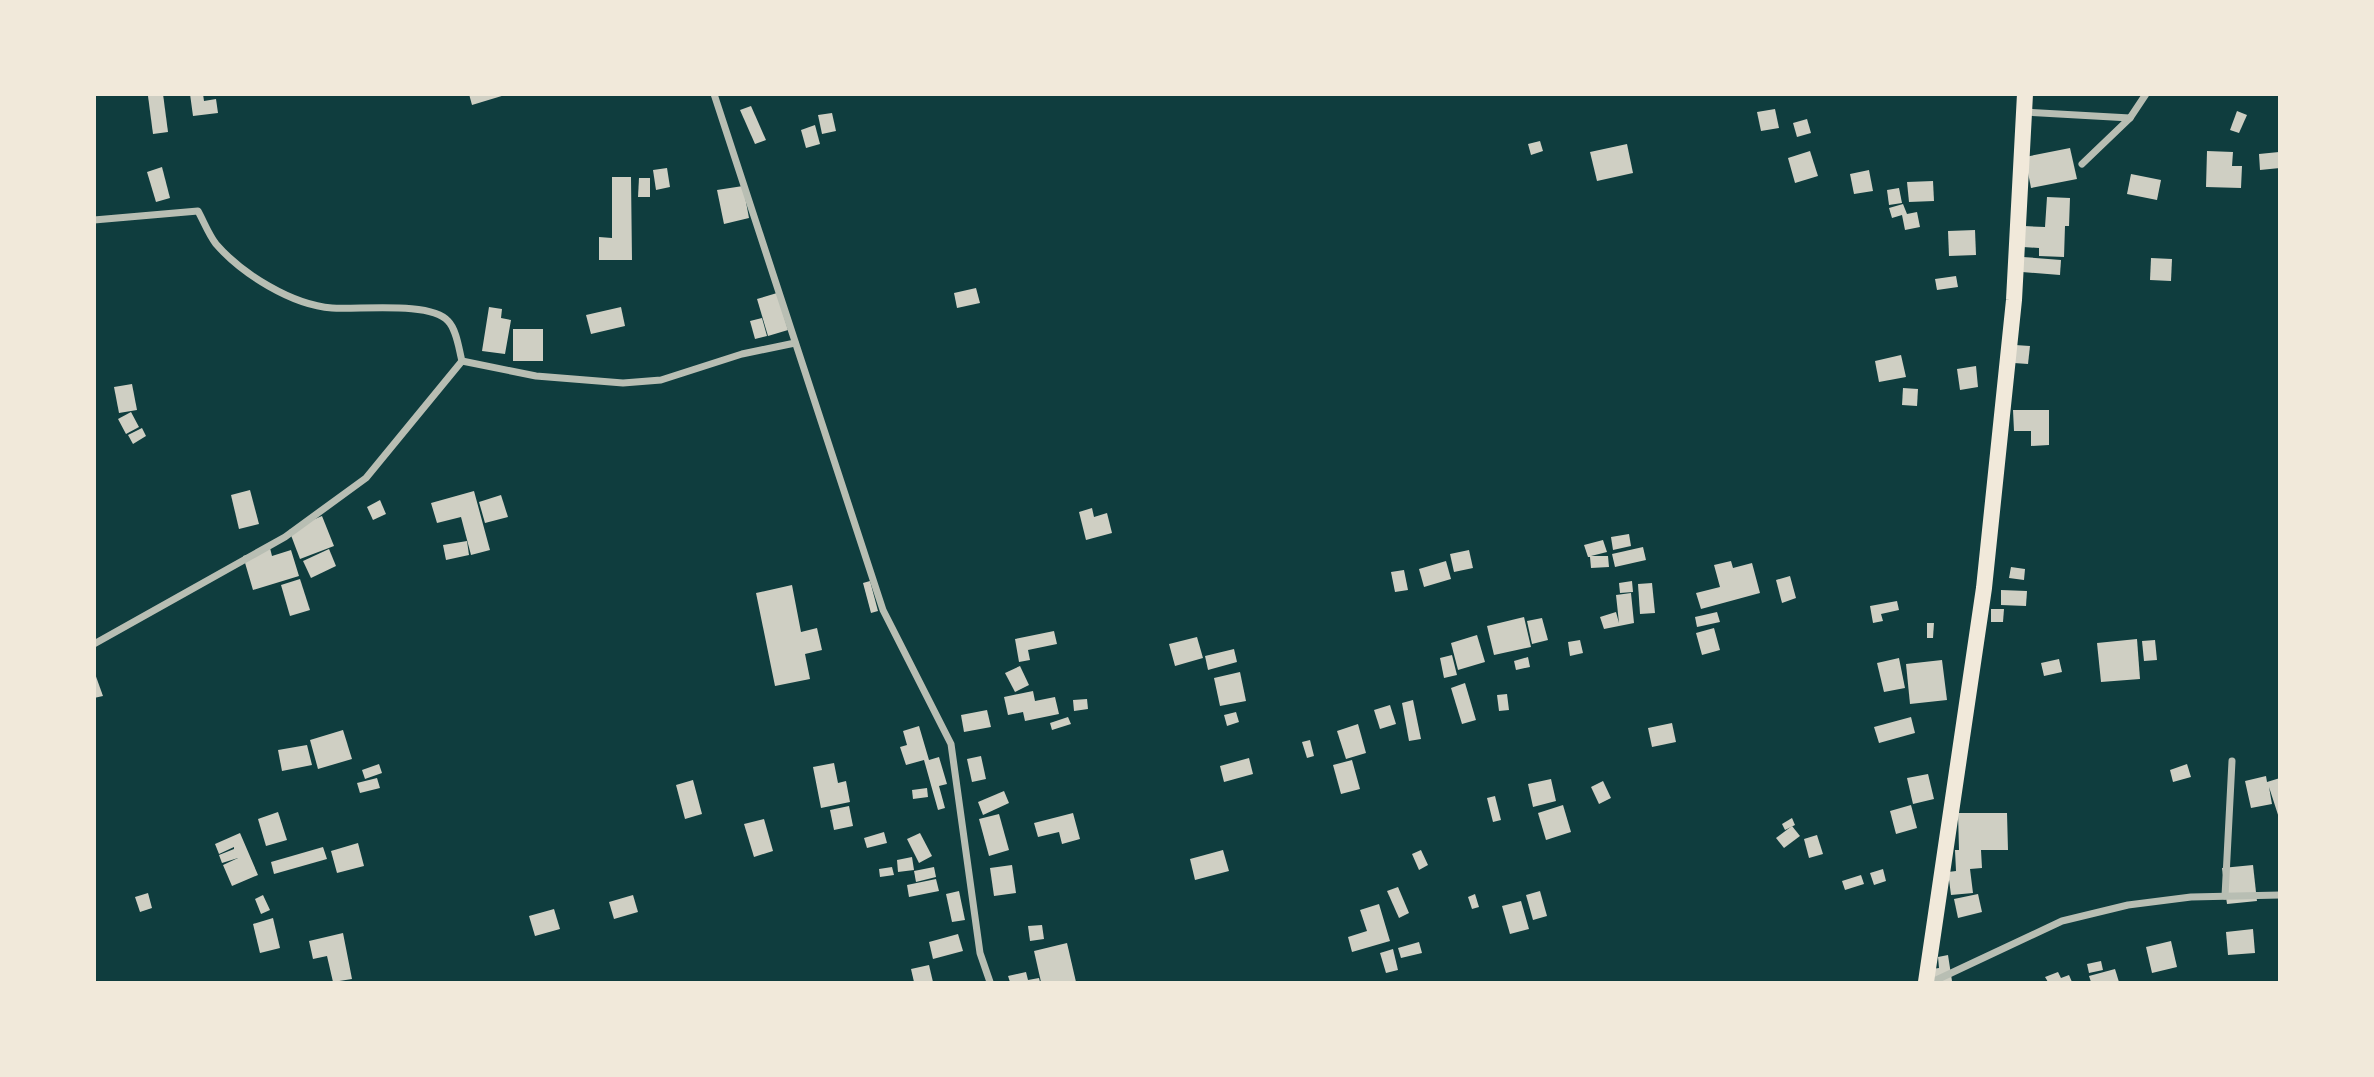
<svg xmlns="http://www.w3.org/2000/svg" width="2374" height="1077" viewBox="0 0 2374 1077" font-family="'Fira Sans',sans-serif">
	<style>
		.building { fill: #cfcfc3 }
		.lines { fill: none; stroke-linecap: round; stroke-linejoin: round }
		.minor { stroke: #b8beb3; stroke-width: 7 }
		.primary { stroke: #f1e9da; stroke-width: 16 }
	</style>
	<rect width="100%" height="100%" fill="#0f3d3e"/>
	<g class="building">
		<path d="M 163,94 L 168,132 L 153,134 L 148,96 Z"/>
		<path d="M 190,94 L 203,94 L 204,101 L 216,99 L 218,113 L 193,116 Z"/>
		<path d="M 469,94 L 505,94 L 505,95 L 472,105 Z"/>
		<path d="M 751,106 L 766,140 L 755,144 L 740,110 Z"/>
		<path d="M 1775,109 L 1779,128 L 1761,131 L 1757,112 Z"/>
		<path d="M 2237,111 L 2247,115 L 2239,133 L 2230,130 Z"/>
		<path d="M 832,113 L 836,131 L 822,134 L 818,115 Z"/>
		<path d="M 1807,119 L 1811,133 L 1797,137 L 1793,123 Z"/>
		<path d="M 815,125 L 820,144 L 806,148 L 801,130 Z"/>
		<path d="M 1540,141 L 1543,151 L 1531,155 L 1528,144 Z"/>
		<path d="M 1627,144 L 1633,173 L 1597,181 L 1590,152 Z"/>
		<path d="M 2070,148 L 2077,179 L 2031,188 L 2025,157 Z"/>
		<path d="M 1810,151 L 1818,176 L 1795,183 L 1788,158 Z"/>
		<path d="M 2207,151 L 2233,152 L 2232,166 L 2242,166 L 2241,188 L 2206,187 Z"/>
		<path d="M 2279,152 L 2280,168 L 2260,170 L 2259,154 Z"/>
		<path d="M 162,167 L 170,198 L 156,202 L 147,172 Z"/>
		<path d="M 667,168 L 670,187 L 656,190 L 653,170 Z"/>
		<path d="M 1869,170 L 1873,191 L 1854,194 L 1850,174 Z"/>
		<path d="M 2131,174 L 2161,180 L 2157,200 L 2127,194 Z"/>
		<path d="M 612,177 L 631,177 L 632,260 L 599,260 L 599,237 L 612,238 Z"/>
		<path d="M 639,178 L 650,178 L 650,197 L 638,197 Z"/>
		<path d="M 1933,181 L 1934,201 L 1909,202 L 1907,182 Z"/>
		<path d="M 743,186 L 749,218 L 724,224 L 717,190 Z"/>
		<path d="M 1899,188 L 1902,203 L 1889,205 L 1887,190 Z"/>
		<path d="M 2047,197 L 2070,198 L 2069,226 L 2065,226 L 2064,257 L 2039,256 L 2039,248 L 2023,247 L 2024,226 L 2045,227 Z"/>
		<path d="M 1903,204 L 1907,214 L 1917,212 L 1920,227 L 1905,230 L 1902,215 L 1892,218 L 1889,208 Z"/>
		<path d="M 1975,230 L 1976,255 L 1949,256 L 1948,231 Z"/>
		<path d="M 2023,257 L 2061,260 L 2060,275 L 2022,272 Z"/>
		<path d="M 2151,258 L 2172,259 L 2171,281 L 2150,280 Z"/>
		<path d="M 1956,276 L 1958,287 L 1937,290 L 1935,279 Z"/>
		<path d="M 976,288 L 980,303 L 957,308 L 954,293 Z"/>
		<path d="M 777,293 L 788,330 L 768,336 L 757,299 Z"/>
		<path d="M 489,307 L 502,309 L 501,318 L 511,320 L 505,354 L 482,351 Z"/>
		<path d="M 621,307 L 625,326 L 591,334 L 586,315 Z"/>
		<path d="M 762,318 L 767,336 L 755,339 L 750,321 Z"/>
		<rect x="513" y="329" width="30" height="32"/>
		<path d="M 2015,345 L 2030,346 L 2028,364 L 2014,363 Z"/>
		<path d="M 1901,355 L 1906,377 L 1879,382 L 1875,361 Z"/>
		<path d="M 1976,366 L 1978,387 L 1960,390 L 1957,369 Z"/>
		<path d="M 132,384 L 137,410 L 119,413 L 114,387 Z"/>
		<path d="M 1903,388 L 1918,389 L 1917,406 L 1902,405 Z"/>
		<path d="M 2013,410 L 2049,410 L 2049,445 L 2031,446 L 2031,431 L 2014,431 Z"/>
		<path d="M 131,412 L 139,427 L 126,434 L 118,419 Z"/>
		<path d="M 142,428 L 146,436 L 133,444 L 128,435 Z"/>
		<path d="M 250,490 L 259,524 L 239,529 L 231,495 Z"/>
		<path d="M 474,491 L 490,550 L 471,555 L 461,517 L 437,523 L 431,503 Z"/>
		<path d="M 501,495 L 508,517 L 485,523 L 479,502 Z"/>
		<path d="M 380,500 L 386,514 L 373,520 L 367,507 Z"/>
		<path d="M 1092,508 L 1094,517 L 1107,513 L 1112,533 L 1086,540 L 1079,512 Z"/>
		<path d="M 322,516 L 334,546 L 300,559 L 289,530 Z"/>
		<path d="M 1629,534 L 1631,546 L 1613,550 L 1611,537 Z"/>
		<path d="M 1603,540 L 1607,552 L 1591,556 L 1608,556 L 1609,567 L 1591,568 L 1590,557 L 1588,557 L 1584,545 Z"/>
		<path d="M 467,541 L 469,555 L 446,560 L 443,545 Z"/>
		<path d="M 1643,547 L 1646,560 L 1615,567 L 1612,554 Z"/>
		<path d="M 270,548 L 272,556 L 291,550 L 299,576 L 253,590 L 243,556 Z"/>
		<path d="M 329,549 L 336,566 L 311,578 L 303,561 Z"/>
		<path d="M 1469,550 L 1473,568 L 1454,572 L 1450,554 Z"/>
		<path d="M 1446,561 L 1451,579 L 1424,587 L 1419,569 Z"/>
		<path d="M 1731,561 L 1733,568 L 1752,563 L 1760,593 L 1701,609 L 1696,593 L 1720,587 L 1714,565 Z"/>
		<path d="M 2011,567 L 2025,569 L 2024,580 L 2009,578 Z"/>
		<path d="M 1404,570 L 1408,590 L 1395,592 L 1391,572 Z"/>
		<path d="M 1790,576 L 1796,598 L 1782,603 L 1776,580 Z"/>
		<path d="M 300,579 L 310,610 L 290,616 L 281,585 Z"/>
		<path d="M 870,581 L 878,611 L 871,613 L 863,583 Z"/>
		<path d="M 1632,581 L 1633,592 L 1620,593 L 1619,583 Z"/>
		<path d="M 1652,583 L 1655,613 L 1640,614 L 1638,584 Z"/>
		<path d="M 792,585 L 801,632 L 817,628 L 822,650 L 805,654 L 810,679 L 775,686 L 756,593 Z"/>
		<path d="M 2001,590 L 2027,591 L 2026,606 L 2001,605 Z"/>
		<path d="M 1631,593 L 1634,623 L 1604,629 L 1600,617 L 1616,612 L 1619,623 L 1616,595 Z"/>
		<path d="M 1897,601 L 1899,610 L 1881,614 L 1883,621 L 1873,623 L 1870,606 Z"/>
		<path d="M 1991,609 L 2004,609 L 2003,622 L 1991,622 Z"/>
		<path d="M 1717,612 L 1720,622 L 1697,627 L 1695,617 Z"/>
		<path d="M 1524,617 L 1531,647 L 1494,655 L 1487,626 Z"/>
		<path d="M 1542,618 L 1548,640 L 1532,644 L 1527,621 Z"/>
		<path d="M 1927,623 L 1934,623 L 1933,638 L 1927,638 Z"/>
		<path d="M 1714,628 L 1720,650 L 1702,655 L 1696,633 Z"/>
		<path d="M 1054,631 L 1057,644 L 1028,650 L 1030,660 L 1019,662 L 1015,639 Z"/>
		<path d="M 1477,635 L 1485,662 L 1458,670 L 1451,643 Z"/>
		<path d="M 1197,637 L 1203,658 L 1175,666 L 1169,644 Z"/>
		<path d="M 2137,639 L 2140,679 L 2101,682 L 2097,643 Z"/>
		<path d="M 1580,640 L 1583,653 L 1570,656 L 1568,642 Z"/>
		<path d="M 2155,640 L 2157,660 L 2144,661 L 2142,641 Z"/>
		<path d="M 1234,649 L 1237,662 L 1208,670 L 1205,656 Z"/>
		<path d="M 1452,655 L 1457,675 L 1444,678 L 1440,658 Z"/>
		<path d="M 1528,657 L 1530,667 L 1516,670 L 1514,661 Z"/>
		<path d="M 1899,658 L 1905,688 L 1884,692 L 1877,663 Z"/>
		<path d="M 2059,659 L 2062,672 L 2044,676 L 2041,663 Z"/>
		<path d="M 1942,660 L 1947,700 L 1910,704 L 1906,664 Z"/>
		<path d="M 1020,666 L 1029,685 L 1015,692 L 1005,673 Z"/>
		<path d="M 94,671 L 103,696 L 94,698 Z"/>
		<path d="M 1240,672 L 1246,701 L 1220,706 L 1214,678 Z"/>
		<path d="M 1465,683 L 1476,720 L 1462,724 L 1451,688 Z"/>
		<path d="M 1033,691 L 1035,701 L 1055,697 L 1059,714 L 1025,721 L 1023,712 L 1008,715 L 1004,697 Z"/>
		<path d="M 1507,694 L 1509,710 L 1499,711 L 1497,695 Z"/>
		<path d="M 1087,699 L 1088,709 L 1074,711 L 1073,700 Z"/>
		<path d="M 1413,700 L 1421,739 L 1409,741 L 1402,703 Z"/>
		<path d="M 1390,705 L 1396,724 L 1380,729 L 1374,710 Z"/>
		<path d="M 987,710 L 991,727 L 964,732 L 961,715 Z"/>
		<path d="M 1236,712 L 1239,722 L 1227,726 L 1224,715 Z"/>
		<path d="M 1068,717 L 1071,724 L 1052,730 L 1050,723 Z"/>
		<path d="M 1911,717 L 1915,733 L 1879,743 L 1874,727 Z"/>
		<path d="M 1672,723 L 1676,742 L 1652,747 L 1648,728 Z"/>
		<path d="M 1358,724 L 1366,753 L 1346,759 L 1337,731 Z"/>
		<path d="M 919,726 L 929,760 L 939,757 L 947,784 L 939,786 L 945,808 L 938,810 L 924,760 L 906,765 L 900,747 L 907,745 L 903,731 Z"/>
		<path d="M 343,730 L 352,759 L 318,769 L 310,740 Z"/>
		<path d="M 1310,740 L 1314,756 L 1307,758 L 1302,742 Z"/>
		<path d="M 307,745 L 312,765 L 282,771 L 278,750 Z"/>
		<path d="M 981,756 L 986,779 L 972,782 L 967,759 Z"/>
		<path d="M 1249,758 L 1253,774 L 1224,782 L 1220,766 Z"/>
		<path d="M 1352,760 L 1360,789 L 1341,794 L 1333,765 Z"/>
		<path d="M 834,763 L 838,783 L 846,781 L 850,802 L 821,808 L 813,767 Z"/>
		<path d="M 379,764 L 382,773 L 365,779 L 362,770 Z"/>
		<path d="M 2187,764 L 2191,777 L 2173,782 L 2170,770 Z"/>
		<path d="M 1928,774 L 1934,799 L 1913,804 L 1907,778 Z"/>
		<path d="M 2266,776 L 2267,782 L 2280,778 L 2280,821 L 2269,787 L 2272,804 L 2251,808 L 2245,781 Z"/>
		<path d="M 377,778 L 380,788 L 360,793 L 357,783 Z"/>
		<path d="M 1551,779 L 1556,801 L 1533,807 L 1528,784 Z"/>
		<path d="M 693,780 L 702,814 L 685,819 L 676,785 Z"/>
		<path d="M 1603,781 L 1611,798 L 1599,804 L 1591,787 Z"/>
		<path d="M 927,788 L 928,797 L 913,799 L 912,790 Z"/>
		<path d="M 1004,791 L 1009,803 L 983,815 L 978,802 Z"/>
		<path d="M 1495,796 L 1501,820 L 1493,822 L 1487,798 Z"/>
		<path d="M 1563,805 L 1571,832 L 1546,840 L 1538,813 Z"/>
		<path d="M 1911,805 L 1917,828 L 1896,834 L 1890,811 Z"/>
		<path d="M 849,806 L 853,826 L 834,830 L 830,810 Z"/>
		<path d="M 278,812 L 287,840 L 266,846 L 258,819 Z"/>
		<path d="M 1073,813 L 1080,839 L 1062,844 L 1059,832 L 1038,837 L 1034,823 Z"/>
		<path d="M 1958,813 L 2007,813 L 2008,850 L 1981,850 L 1982,868 L 1970,869 L 1973,893 L 1951,895 L 1948,872 L 1956,871 L 1955,850 L 1959,850 Z"/>
		<path d="M 999,814 L 1009,850 L 989,856 L 979,819 Z"/>
		<path d="M 1792,818 L 1795,825 L 1785,830 L 1782,824 Z"/>
		<path d="M 764,819 L 773,851 L 754,857 L 744,824 Z"/>
		<path d="M 1792,826 L 1800,836 L 1784,848 L 1776,838 Z"/>
		<path d="M 884,832 L 887,843 L 867,848 L 864,838 Z"/>
		<path d="M 240,833 L 258,875 L 232,886 L 223,865 L 238,858 L 222,863 L 219,855 L 234,849 L 234,847 L 219,854 L 215,844 Z"/>
		<path d="M 920,833 L 932,856 L 919,863 L 907,839 Z"/>
		<path d="M 1817,835 L 1823,854 L 1809,858 L 1804,839 Z"/>
		<path d="M 358,843 L 364,866 L 337,873 L 331,851 Z"/>
		<path d="M 323,847 L 327,859 L 274,874 L 271,862 Z"/>
		<path d="M 1223,850 L 1229,871 L 1195,880 L 1190,859 Z"/>
		<path d="M 1421,850 L 1428,865 L 1419,870 L 1412,854 Z"/>
		<path d="M 912,857 L 914,870 L 898,872 L 897,860 Z"/>
		<path d="M 1012,865 L 1016,893 L 994,896 L 990,868 Z"/>
		<path d="M 2253,865 L 2257,901 L 2227,904 L 2222,868 Z"/>
		<path d="M 892,867 L 894,875 L 880,877 L 879,869 Z"/>
		<path d="M 934,867 L 936,877 L 916,882 L 914,871 Z"/>
		<path d="M 1883,869 L 1886,881 L 1874,885 L 1870,873 Z"/>
		<path d="M 1861,875 L 1864,884 L 1845,890 L 1842,881 Z"/>
		<path d="M 936,879 L 939,891 L 909,897 L 907,885 Z"/>
		<path d="M 1398,887 L 1409,913 L 1399,918 L 1387,891 Z"/>
		<path d="M 959,891 L 965,920 L 952,922 L 946,894 Z"/>
		<path d="M 1540,891 L 1547,916 L 1533,920 L 1526,895 Z"/>
		<path d="M 148,893 L 152,908 L 140,912 L 135,897 Z"/>
		<path d="M 1475,894 L 1479,907 L 1472,909 L 1468,897 Z"/>
		<path d="M 1978,894 L 1982,912 L 1958,918 L 1954,899 Z"/>
		<path d="M 263,895 L 270,910 L 261,914 L 255,899 Z"/>
		<path d="M 633,895 L 638,912 L 614,919 L 609,902 Z"/>
		<path d="M 1521,901 L 1529,929 L 1510,934 L 1502,906 Z"/>
		<path d="M 1379,904 L 1390,941 L 1352,952 L 1348,937 L 1367,931 L 1360,910 Z"/>
		<path d="M 554,909 L 560,929 L 535,936 L 529,916 Z"/>
		<path d="M 273,918 L 280,948 L 260,953 L 253,924 Z"/>
		<path d="M 1042,925 L 1044,939 L 1030,941 L 1028,926 Z"/>
		<path d="M 2253,929 L 2255,953 L 2228,955 L 2226,932 Z"/>
		<path d="M 343,933 L 352,979 L 333,982 L 327,956 L 313,959 L 309,941 Z"/>
		<path d="M 958,934 L 963,951 L 933,959 L 929,942 Z"/>
		<path d="M 2171,941 L 2177,967 L 2152,973 L 2146,947 Z"/>
		<path d="M 1419,942 L 1422,953 L 1401,958 L 1398,948 Z"/>
		<path d="M 1067,943 L 1076,982 L 1041,982 L 1034,951 Z"/>
		<path d="M 1393,949 L 1398,970 L 1386,973 L 1380,953 Z"/>
		<path d="M 1948,955 L 1952,981 L 1934,982 L 1932,969 L 1939,968 L 1938,957 Z"/>
		<path d="M 2101,961 L 2103,970 L 2089,973 L 2087,964 Z"/>
		<path d="M 929,965 L 933,982 L 914,982 L 911,969 Z"/>
		<path d="M 2115,969 L 2119,982 L 2091,982 L 2089,976 Z"/>
		<path d="M 1026,972 L 1028,980 L 1039,978 L 1040,982 L 1010,982 L 1008,976 Z"/>
		<path d="M 2058,972 L 2061,978 L 2069,975 L 2072,982 L 2048,982 L 2045,977 Z"/>
	</g>
	<g class="lines">
		<g class="minor">
			<path d="M 714,94 L 883,610 L 951,744 L 980,953 L 990,982"/>
			<path d="M 2024,112 L 2130,118 L 2146,94"/>
			<path d="M 2082,164 L 2130,118"/>
			<path d="M 94,220 L 198,211 C 204,222 209,235 216,244 C 242,274 292,305 332,308 C 358,310 431,301 448,321 C 457,330 459,350 462,361 L 536,376 L 623,383 L 661,380 L 742,354 L 795,343"/>
			<path d="M 94,644 L 285,537 L 366,478 L 462,361"/>
			<path d="M 2225,896 L 2232,761"/>
			<path d="M 1932,982 L 2062,921 L 2128,905 L 2191,897 L 2280,895"/>
		</g>
		<path class="primary" d="M 1926,982 L 1984,588 L 2014,300 L 2025,94"/>
	</g>
	<rect width="2374" height="1077" fill="none" stroke="#f1e9da" stroke-width="192"/>
</svg>
